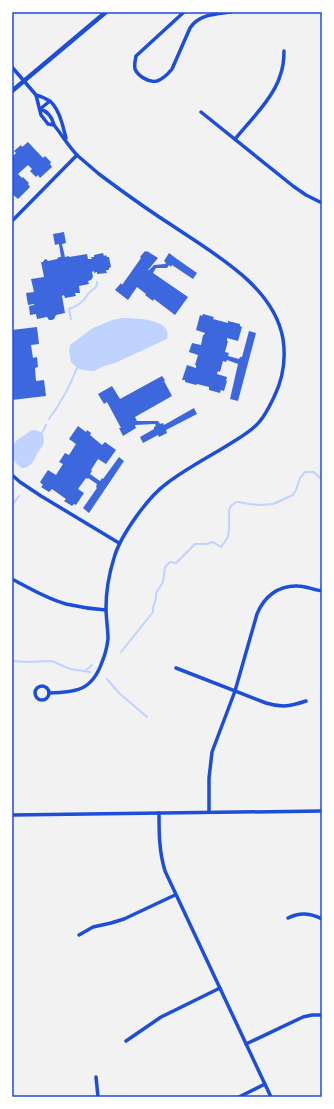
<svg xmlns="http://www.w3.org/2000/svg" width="334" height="1109" viewBox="0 0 334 1109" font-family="Arial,sans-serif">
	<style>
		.water { fill: #bfd3fe }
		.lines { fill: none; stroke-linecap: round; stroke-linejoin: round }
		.stream { stroke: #bfd3fe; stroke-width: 2 }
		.building { fill: #3d67dc }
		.minor { stroke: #1d4ed8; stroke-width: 3.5 }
		.tertiary { stroke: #1d4ed8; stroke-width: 4.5 }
		.neatline { fill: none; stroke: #1d4ed8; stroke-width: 1.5 }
	</style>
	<rect width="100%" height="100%" fill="#f2f2f2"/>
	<g class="water">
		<path d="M 123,318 C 135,318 174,319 167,339 L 115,363 L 104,366 L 94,371 L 90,371 L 79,369 L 74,365 L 71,362 L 69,351 L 70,345 L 93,328 L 112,320 Z"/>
		<path d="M 32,430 C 42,430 46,435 43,445 C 41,448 39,451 37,454 C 33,461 34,464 25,468 L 22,468 L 18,465 L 13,459 L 12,447 L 17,440 Z"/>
	</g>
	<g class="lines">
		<g class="stream">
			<path d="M 71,319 L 69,309 C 75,307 82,303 86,297 C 87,295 87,294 90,292 C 94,288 97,289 97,282"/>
			<path d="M 49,419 C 61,403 70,386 77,368"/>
			<path d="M 41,435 L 46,425"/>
			<path d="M 12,505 L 19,496"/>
			<path d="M 121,652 L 153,612 L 153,608 L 156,598 L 156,593 L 163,582 L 165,567 L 170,562 L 176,563 L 195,544 L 206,544 L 213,542 L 221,547 L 228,537 L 229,529 L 229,510 L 231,506 L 236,502 L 239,502 L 249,504 L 260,505 L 273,504 L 293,495 L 296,490 L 300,478 L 305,472 L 314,472 L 320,478"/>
			<path d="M 12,661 L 28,662 L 52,661 L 70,669 L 90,672"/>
			<path d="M 85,671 L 92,665"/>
			<path d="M 107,679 L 119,693 L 147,717"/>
		</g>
	</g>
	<g class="building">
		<path d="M 28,142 L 43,158 L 45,156 L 51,162 L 50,164 L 52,167 L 40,178 L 38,175 L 36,177 L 30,171 L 32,169 L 28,165 L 18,174 L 22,178 L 23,177 L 29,183 L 28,184 L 30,187 L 18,199 L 12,194 L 12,157 L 16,153 L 14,151 L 21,145 L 22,147 Z"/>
		<path d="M 64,232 L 66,243 L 62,244 L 65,257 L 69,256 L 69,257 L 87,254 L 88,259 L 92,259 L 91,257 L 94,257 L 94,255 L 103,253 L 104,256 L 106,255 L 107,257 L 109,257 L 111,267 L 109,268 L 109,270 L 106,270 L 107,273 L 97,274 L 97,272 L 94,273 L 94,271 L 92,272 L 93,277 L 91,280 L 88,281 L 89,284 L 79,286 L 80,293 L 75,293 L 76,296 L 65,298 L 64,295 L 62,296 L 65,313 L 56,315 L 54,319 L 52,320 L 49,320 L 47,317 L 37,319 L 36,314 L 30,315 L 29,306 L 34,305 L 34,304 L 28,305 L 26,293 L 34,292 L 31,279 L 44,277 L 41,262 L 43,262 L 44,260 L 46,259 L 48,261 L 57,259 L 59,257 L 61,257 L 59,244 L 55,245 L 53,234 Z"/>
		<path d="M 145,251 L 146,252 L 147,251 L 158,258 L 148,270 L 149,270 L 154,265 L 165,264 L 166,263 L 164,261 L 169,253 L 177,259 L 197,273 L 193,279 L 172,265 L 171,267 L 169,265 L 167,268 L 156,268 L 153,273 L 188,297 L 175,315 L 154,299 L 153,301 L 145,295 L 146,294 L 137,287 L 128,300 L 115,290 L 121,283 L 122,285 L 141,258 L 140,257 Z"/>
		<path d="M 203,314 L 214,317 L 213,319 L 228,323 L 228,321 L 240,324 L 240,326 L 242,327 L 238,341 L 227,338 L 227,341 L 228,341 L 225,352 L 229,353 L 228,356 L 239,359 L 240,357 L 242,357 L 249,331 L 256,333 L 238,401 L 230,399 L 238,364 L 227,360 L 226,362 L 223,361 L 220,372 L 218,371 L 217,374 L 227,377 L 226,381 L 227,381 L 224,391 L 221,390 L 220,393 L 209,390 L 209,387 L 197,384 L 196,385 L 185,382 L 185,380 L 182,380 L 187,365 L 196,368 L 196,365 L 195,365 L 198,355 L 189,352 L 192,343 L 201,345 L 203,335 L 204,335 L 205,333 L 196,330 L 200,315 L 202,316 Z"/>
		<path d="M 37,327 L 39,344 L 31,345 L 33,358 L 37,357 L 38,367 L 35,368 L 36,381 L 44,380 L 46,396 L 12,400 L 12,330 Z"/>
		<path d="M 162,376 L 165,380 L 164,381 L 172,396 L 135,417 L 137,421 L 158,421 L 160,424 L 163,423 L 164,425 L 194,408 L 197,414 L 166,430 L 167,433 L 159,437 L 158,435 L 143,443 L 140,437 L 154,429 L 154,427 L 156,426 L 155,424 L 135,425 L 136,428 L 123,436 L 119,428 L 121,428 L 107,402 L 104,404 L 98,394 L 112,386 L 120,399 Z"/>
		<path d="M 78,426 L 86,432 L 87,430 L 91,433 L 90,435 L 102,445 L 105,442 L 116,450 L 106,464 L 98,459 L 91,470 L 92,471 L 90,474 L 100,481 L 102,478 L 103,479 L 119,457 L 124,461 L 89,513 L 83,508 L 97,488 L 96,487 L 97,484 L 88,478 L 87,479 L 86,478 L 78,489 L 84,493 L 76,505 L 74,504 L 72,506 L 64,501 L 66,499 L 52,489 L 49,492 L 41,487 L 43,485 L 40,482 L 48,470 L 56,475 L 63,464 L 59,462 L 65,453 L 69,455 L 76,444 L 69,439 Z"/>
	</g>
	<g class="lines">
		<g class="minor">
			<path d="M 184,12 L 136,56 C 135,61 134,65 135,69 C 138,76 149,83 157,81 C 163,79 168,74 172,69 L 190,28 C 199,14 216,14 231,12"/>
			<path d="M 12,67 L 36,95 L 41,115 L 48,124 L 54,125"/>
			<path d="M 36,95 C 40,96 45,98 48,100 C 59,106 63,127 66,138"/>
			<path d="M 40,109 C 47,111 52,117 54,125 C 62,135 69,147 78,156 C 85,162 92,168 99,174 C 123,192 148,210 173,226 C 214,254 274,286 283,339 C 286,359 283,379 274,397 C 270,405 266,414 260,421 C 254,429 244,435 236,440 C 213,455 188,467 166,484 C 148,497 120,536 114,558 C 109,574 106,591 106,608 C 106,618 108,629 108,639 C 107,647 105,655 102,662 C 92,691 76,692 49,693"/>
			<path d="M 40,109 L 50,101"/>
			<path d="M 201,112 L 293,186 L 306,195 L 322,203"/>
			<path d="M 235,139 C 249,122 274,97 280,76 C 283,68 284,60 284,51"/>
			<path d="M 12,221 L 77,155"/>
			<path d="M 12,475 L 20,482 L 41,496 L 119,543"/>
			<path d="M 12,579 C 29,588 47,599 66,604 C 79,607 92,609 106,610"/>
			<path d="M 176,668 L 266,703 C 282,708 291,706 306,701"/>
			<circle cx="42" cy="693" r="7"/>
			<path d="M 209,812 L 209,778 L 212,752 L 235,691 L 257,614 C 264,597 278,585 298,586 C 306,586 314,590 322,591"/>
			<path d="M 159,813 C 159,833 159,851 165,871 L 271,1097"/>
			<path d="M 12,815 L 322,811"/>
			<path d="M 288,918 C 300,912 310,913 322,919"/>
			<path d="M 79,935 L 93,927 L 111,923 L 124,919 L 175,895"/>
			<path d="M 126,1041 L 161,1017 L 220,988"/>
			<path d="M 246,1044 L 303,1017 L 312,1015 L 322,1015"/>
			<path d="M 96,1077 L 98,1097"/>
			<path d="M 239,1097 L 265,1084"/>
		</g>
		<path class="tertiary" d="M 12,91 L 106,12"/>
	</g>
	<rect width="334" height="1109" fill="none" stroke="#ffffff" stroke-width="26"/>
	<rect x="13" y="13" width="308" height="1083" class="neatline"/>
</svg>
